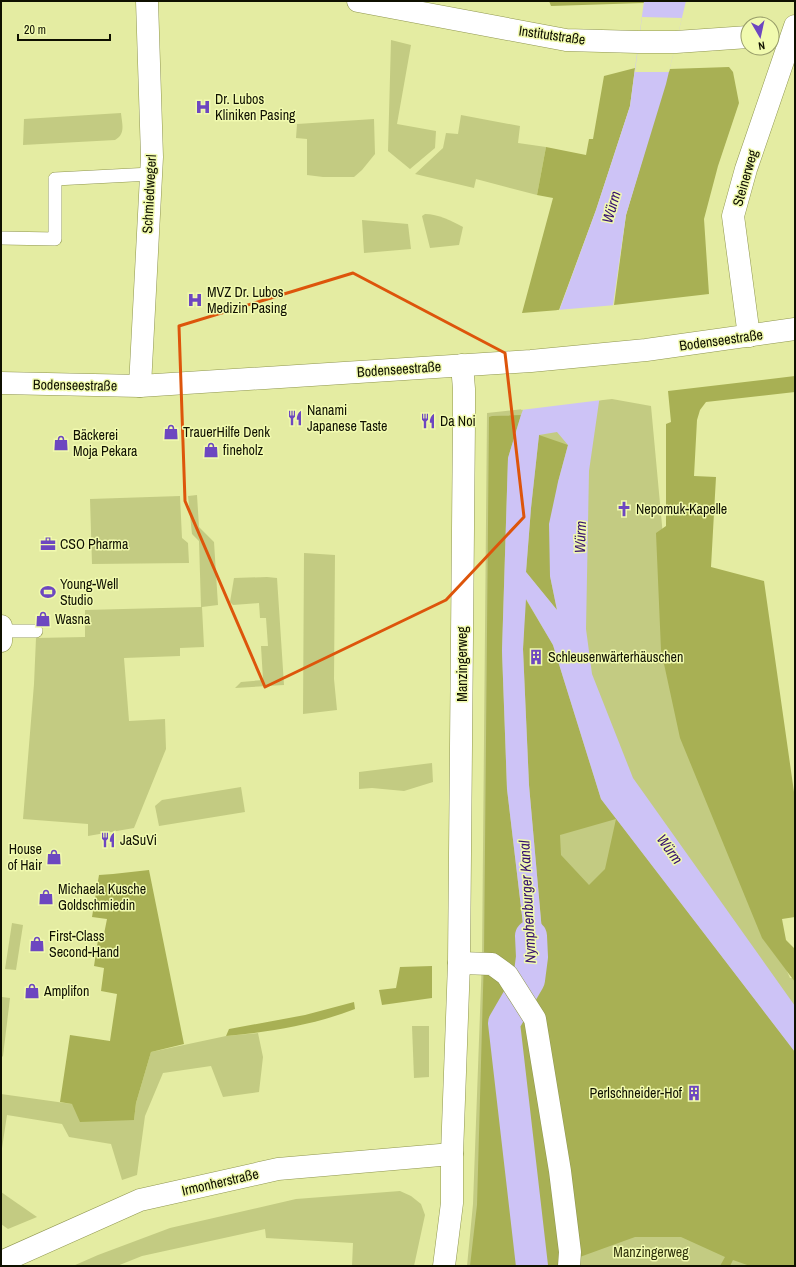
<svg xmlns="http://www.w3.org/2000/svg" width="796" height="1267" viewBox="0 0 796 1267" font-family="'Archivo Narrow',sans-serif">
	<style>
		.green { fill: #c3cb82 }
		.forest { fill: #a8b054; fill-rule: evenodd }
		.water { fill: #cdc3f6; fill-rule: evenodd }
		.pier { fill: #e4eca2 }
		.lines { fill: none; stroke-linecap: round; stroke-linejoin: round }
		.canal { stroke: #cdc3f6; stroke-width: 32 }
		.lane-casing { stroke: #8f964e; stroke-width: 14 }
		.street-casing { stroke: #8f964e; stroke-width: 23 }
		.secondary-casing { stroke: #8f964e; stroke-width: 23 }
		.lane { stroke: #fff; stroke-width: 13 }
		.street { stroke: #fff; stroke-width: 22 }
		.secondary { stroke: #fff; stroke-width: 22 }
		.marked { fill: none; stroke: #dd550b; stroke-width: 3; stroke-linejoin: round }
		.labels { text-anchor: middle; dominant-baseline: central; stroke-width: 3; stroke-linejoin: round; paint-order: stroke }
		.street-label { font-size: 14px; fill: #0f1000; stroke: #f1faaf }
		.poi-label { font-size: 14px; fill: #0f1000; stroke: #f1faaf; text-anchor: start }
		.park-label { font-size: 14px; fill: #31340c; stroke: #f1faaf }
		.water-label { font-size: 15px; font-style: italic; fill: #36106f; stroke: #f1faaf }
	</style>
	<rect width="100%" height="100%" fill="#e4eca2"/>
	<g class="green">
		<path d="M 391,40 L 411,45 L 397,124 L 436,131 L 435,148 L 410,169 L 388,151 Z"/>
		<path d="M 121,113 C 122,124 126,134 115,140 L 23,145 L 24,119 Z"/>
		<path d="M 461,115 L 520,126 L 518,143 L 546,147 L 537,195 L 476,179 L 474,188 L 415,174 L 443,148 L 446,133 L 458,134 Z"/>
		<path d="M 374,119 L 375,154 L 362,170 L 354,177 L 323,177 L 307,175 L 307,139 L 296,138 L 297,124 Z"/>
		<path d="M 425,214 C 438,214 452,221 463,227 L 459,245 L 430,248 L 422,216 Z"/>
		<path d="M 362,220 L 408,224 L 411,249 L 364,253 Z"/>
		<path d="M 612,399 L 651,406 L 668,590 L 684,734 L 790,978 L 795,978 L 795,1266 L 467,1266 L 473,1204 L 482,958 L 487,413 Z"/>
		<path d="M 197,495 L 199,527 L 214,542 L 218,605 L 202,607 L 204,647 L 180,648 L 180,656 L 124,658 L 129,721 L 165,719 L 166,749 L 134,828 L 88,836 L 88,824 L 23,819 L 34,684 L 36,638 L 85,637 L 85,610 L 201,607 L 199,541 L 192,534 L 188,496 Z"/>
		<path d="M 180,496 L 182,538 L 188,543 L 189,563 L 92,564 L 90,499 Z"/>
		<path d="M 304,553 L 335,555 L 334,679 L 337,710 L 303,714 Z"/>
		<path d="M 267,577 L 277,578 L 284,685 L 235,688 L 241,682 L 263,680 L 261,646 L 268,646 L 266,618 L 260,618 L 259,603 L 233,605 L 230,602 L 234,578 Z"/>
		<path d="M 432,763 L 433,782 L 404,791 L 372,788 L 359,789 L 359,772 Z"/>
		<path d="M 241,787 L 245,812 L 159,826 L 155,806 L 162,800 Z"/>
		<path d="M 12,923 L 23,925 L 16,970 L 5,969 Z"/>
		<path d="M 2,997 L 10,998 L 3,1056 L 1,1058 Z"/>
		<path d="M 412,1026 L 429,1026 L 429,1077 L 414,1078 Z"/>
		<path d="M 258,1033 L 263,1057 L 259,1092 L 223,1097 L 211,1066 L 163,1073 L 145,1116 L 137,1175 L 122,1180 L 111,1144 L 69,1137 L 62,1124 L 7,1115 L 1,1155 L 1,1094 L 72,1104 L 134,1120 L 136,1103 L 151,1052 L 226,1036 Z"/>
		<path d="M 400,1191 L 411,1196 L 421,1204 L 425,1215 L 414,1266 L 352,1266 L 353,1243 L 266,1238 L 265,1229 L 142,1256 L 117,1266 L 73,1266 L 98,1255 L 170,1228 L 296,1199 Z"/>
		<path d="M 1,1192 L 37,1217 L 8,1229 L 1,1224 Z"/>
	</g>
	<g class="forest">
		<path d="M 549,1 L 644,1 L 644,3 L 551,6 Z"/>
		<path d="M 729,67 L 733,72 L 739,103 L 718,166 L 704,219 L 709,294 L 614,305 L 626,215 L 669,69 Z"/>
		<path d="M 635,68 L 630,106 L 596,210 L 559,310 L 522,313 L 553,198 L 537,195 L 546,147 L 586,155 L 589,139 L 593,139 L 604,76 Z"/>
		<path d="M 795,376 L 795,392 L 706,402 L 700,410 L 697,420 L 694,476 L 716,477 L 711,567 L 764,581 L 795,799 L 795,917 L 782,919 L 786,940 L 795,949 L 795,982 L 762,938 L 680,738 L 661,650 L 656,533 L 666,526 L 666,424 L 671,422 L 668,391 Z"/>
		<path d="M 521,415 L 508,458 L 502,651 L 507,789 L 527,958 L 522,972 L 535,987 L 544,954 L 529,785 L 523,649 L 525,598 L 553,645 L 601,799 L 795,1052 L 795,1266 L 750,1266 L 733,1260 L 730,1266 L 720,1266 L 725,1257 L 681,1237 L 635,1237 L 577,1258 L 576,1266 L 470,1266 L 477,1205 L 484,956 L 489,417 L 492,416 ZM 616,819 L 605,869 L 589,885 L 561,855 L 560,835 Z"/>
		<path d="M 539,435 L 568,445 L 558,482 L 550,576 L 557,610 L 526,572 L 531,508 Z"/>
		<path d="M 149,870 L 184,1044 L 151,1052 L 136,1103 L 134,1120 L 80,1122 L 72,1104 L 60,1102 L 70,1035 L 110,1041 L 117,994 L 101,991 L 104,968 L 94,966 L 99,933 L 104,934 L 107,919 L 92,917 L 99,875 L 113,874 Z"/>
		<path d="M 432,966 L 432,998 L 382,1005 L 379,990 L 396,988 L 400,967 Z"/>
		<path d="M 354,1002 L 355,1009 C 314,1025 269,1032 226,1036 L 229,1029 L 305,1015 Z"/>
	</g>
	<path class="water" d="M 644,1 L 686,1 L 666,84 L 626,215 L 589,471 L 586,629 L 592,674 L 633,778 L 795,1006 L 795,1052 L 601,799 L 553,645 L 526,599 L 523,649 L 529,785 L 544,954 L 542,970 L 535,988 L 522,972 L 527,958 L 507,789 L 502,651 L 508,458 L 521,415 L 596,210 L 630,106 ZM 557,432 L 568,445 L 558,482 L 549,524 L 550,576 L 557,610 L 526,572 L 531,508 L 539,435 Z"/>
	<g class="pier">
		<path d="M 642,17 L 682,18 L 669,72 L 635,72 Z"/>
		<path d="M 616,305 L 602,400 L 521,410 L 557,310 Z"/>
	</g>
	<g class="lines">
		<path class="canal" d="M 531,936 L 532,957 L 529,980 L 504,1023 L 532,1266"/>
		<g class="lane-casing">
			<g id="lane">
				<path d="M 1,238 L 55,239 L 55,179 L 151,174"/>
				<path d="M 1,631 L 36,631"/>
			</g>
		</g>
		<g class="street-casing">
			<g id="street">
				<path d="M 358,1 L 566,40 L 638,42 L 676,42 L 748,37"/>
				<path d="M 749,336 L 733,216 L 746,169 L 795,26"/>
				<path d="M 140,386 L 152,157 L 147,1"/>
				<path d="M 1,626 L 1,641"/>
				<path d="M 459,963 L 492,964 L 507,975 L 535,1019 L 560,1171 L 570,1252 L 569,1266"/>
				<path d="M 1,1262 L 140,1200 L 278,1169 L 452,1154"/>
				<path d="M 444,1266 L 452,1203 L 452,1154 L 459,963 L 464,420 L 464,389 L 462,365"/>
			</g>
		</g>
		<g class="secondary-casing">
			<path id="secondary" d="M 1,383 L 140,386 L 531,361 L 646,350 L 795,329"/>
		</g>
		<use href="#lane" class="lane"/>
		<use href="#street" class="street"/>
		<use href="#secondary" class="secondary"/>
	</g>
	<path class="marked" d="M 353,273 L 505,353 L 524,517 L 446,600 L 265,687 L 185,501 L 179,326 Z"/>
	<defs>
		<g id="hospital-bare" transform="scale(1.2)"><path d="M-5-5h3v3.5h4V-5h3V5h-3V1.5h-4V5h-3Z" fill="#6d47c0" stroke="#f1faaf" stroke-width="2.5" paint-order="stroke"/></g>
		<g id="restaurant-bare" transform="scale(1.2)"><path d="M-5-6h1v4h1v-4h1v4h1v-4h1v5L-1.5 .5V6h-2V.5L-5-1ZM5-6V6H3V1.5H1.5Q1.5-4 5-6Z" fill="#6d47c0" stroke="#f1faaf" stroke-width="2.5" paint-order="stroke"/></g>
		<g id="shop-bare" transform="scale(1.2)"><path d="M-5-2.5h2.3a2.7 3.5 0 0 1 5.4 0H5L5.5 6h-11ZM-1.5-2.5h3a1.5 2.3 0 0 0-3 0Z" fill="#6d47c0" stroke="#f1faaf" stroke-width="2.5" paint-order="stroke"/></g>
		<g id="church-bare" transform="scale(1.2)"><path d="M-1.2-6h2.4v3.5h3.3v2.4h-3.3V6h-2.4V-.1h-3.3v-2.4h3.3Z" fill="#6d47c0" stroke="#f1faaf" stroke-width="2.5" paint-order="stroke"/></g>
		<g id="office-bare" transform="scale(1.2)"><path d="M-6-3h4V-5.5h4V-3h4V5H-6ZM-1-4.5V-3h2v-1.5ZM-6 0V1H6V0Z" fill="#6d47c0" stroke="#f1faaf" stroke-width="2.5" paint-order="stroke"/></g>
		<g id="stadium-bare" transform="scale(1.2)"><path d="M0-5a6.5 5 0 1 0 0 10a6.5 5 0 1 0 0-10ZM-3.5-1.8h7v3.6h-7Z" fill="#6d47c0" stroke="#f1faaf" stroke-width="2.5" paint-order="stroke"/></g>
		<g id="building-bare" transform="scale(1.2)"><path d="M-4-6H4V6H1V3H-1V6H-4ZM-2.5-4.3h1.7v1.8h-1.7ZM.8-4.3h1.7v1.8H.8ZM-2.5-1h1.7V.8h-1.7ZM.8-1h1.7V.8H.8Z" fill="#6d47c0" stroke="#f1faaf" stroke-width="2.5" paint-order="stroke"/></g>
	</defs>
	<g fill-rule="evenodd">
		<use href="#hospital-bare" x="203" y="107"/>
		<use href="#hospital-bare" x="195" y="300"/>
		<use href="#restaurant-bare" x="295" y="418"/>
		<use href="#restaurant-bare" x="428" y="421"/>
		<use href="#shop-bare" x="171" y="432"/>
		<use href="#shop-bare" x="61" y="443"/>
		<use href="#shop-bare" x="211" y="450"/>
		<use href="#church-bare" x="624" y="509"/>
		<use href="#office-bare" x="48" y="544"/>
		<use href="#stadium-bare" x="48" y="592"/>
		<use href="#shop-bare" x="43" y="619"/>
		<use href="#building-bare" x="536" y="657"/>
		<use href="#restaurant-bare" x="108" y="840"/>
		<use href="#shop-bare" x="54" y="857"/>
		<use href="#shop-bare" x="46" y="897"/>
		<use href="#shop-bare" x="37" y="944"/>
		<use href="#shop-bare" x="32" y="991"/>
		<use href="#building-bare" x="694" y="1093"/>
	</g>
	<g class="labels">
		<g class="street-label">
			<text transform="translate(552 35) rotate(8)">Institutstraße</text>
			<text transform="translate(745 178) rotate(-74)">Steinerweg</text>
			<text transform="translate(149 194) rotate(-87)">Schmiedwegerl</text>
			<text transform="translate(721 340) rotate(-8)">Bodenseestraße</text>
			<text transform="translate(399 369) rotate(-4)">Bodenseestraße</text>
			<text transform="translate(75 385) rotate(1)">Bodenseestraße</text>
			<text transform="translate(462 664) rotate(-90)">Manzingerweg</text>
			<text transform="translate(220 1182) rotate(-13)">Irmonherstraße</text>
		</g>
		<g class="poi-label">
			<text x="215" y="99">Dr. Lubos<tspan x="215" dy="16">Kliniken Pasing</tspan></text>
			<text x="207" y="292">MVZ Dr. Lubos<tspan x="207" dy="16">Medizin Pasing</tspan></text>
			<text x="307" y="410">Nanami<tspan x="307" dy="16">Japanese Taste</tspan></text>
			<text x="440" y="421">Da Noi</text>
			<text x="183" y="432">TrauerHilfe Denk</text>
			<text x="73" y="435">Bäckerei<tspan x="73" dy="16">Moja Pekara</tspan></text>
			<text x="223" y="450">fineholz</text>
			<text x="636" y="509">Nepomuk-Kapelle</text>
			<text x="60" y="544">CSO Pharma</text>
			<text x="60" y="584">Young-Well<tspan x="60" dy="16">Studio</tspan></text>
			<text x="55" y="619">Wasna</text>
			<text x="548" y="657">Schleusenwärterhäuschen</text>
			<text x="120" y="840">JaSuVi</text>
			<text x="42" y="849" text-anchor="end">House<tspan x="42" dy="16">of Hair</tspan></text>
			<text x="58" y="889">Michaela Kusche<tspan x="58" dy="16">Goldschmiedin</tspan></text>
			<text x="49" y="936">First-Class<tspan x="49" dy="16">Second-Hand</tspan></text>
			<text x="44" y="991">Amplifon</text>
			<text x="682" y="1093" text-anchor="end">Perlschneider-Hof</text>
		</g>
		<g class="park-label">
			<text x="651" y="1252">Manzingerweg</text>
		</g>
		<g class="water-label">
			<text transform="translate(611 207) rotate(-74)">Würm</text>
			<text transform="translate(580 537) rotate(-88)">Würm</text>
			<text transform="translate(670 849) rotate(54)">Würm</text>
			<text transform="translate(527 902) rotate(-93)">Nymphenburger Kanal</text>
		</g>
	</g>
	<rect width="796" height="1267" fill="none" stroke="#0f1000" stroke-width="4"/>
	<g transform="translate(760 36) rotate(171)"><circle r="19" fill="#f1faaf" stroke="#979c69"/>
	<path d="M0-3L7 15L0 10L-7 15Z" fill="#6d47c0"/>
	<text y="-6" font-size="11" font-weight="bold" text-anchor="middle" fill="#0f1000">N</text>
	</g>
	<path d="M18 34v6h92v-6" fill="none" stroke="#0f1000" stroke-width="2"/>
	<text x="24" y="34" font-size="12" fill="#0f1000" stroke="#f1faaf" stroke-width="3" paint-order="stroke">20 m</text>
</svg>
